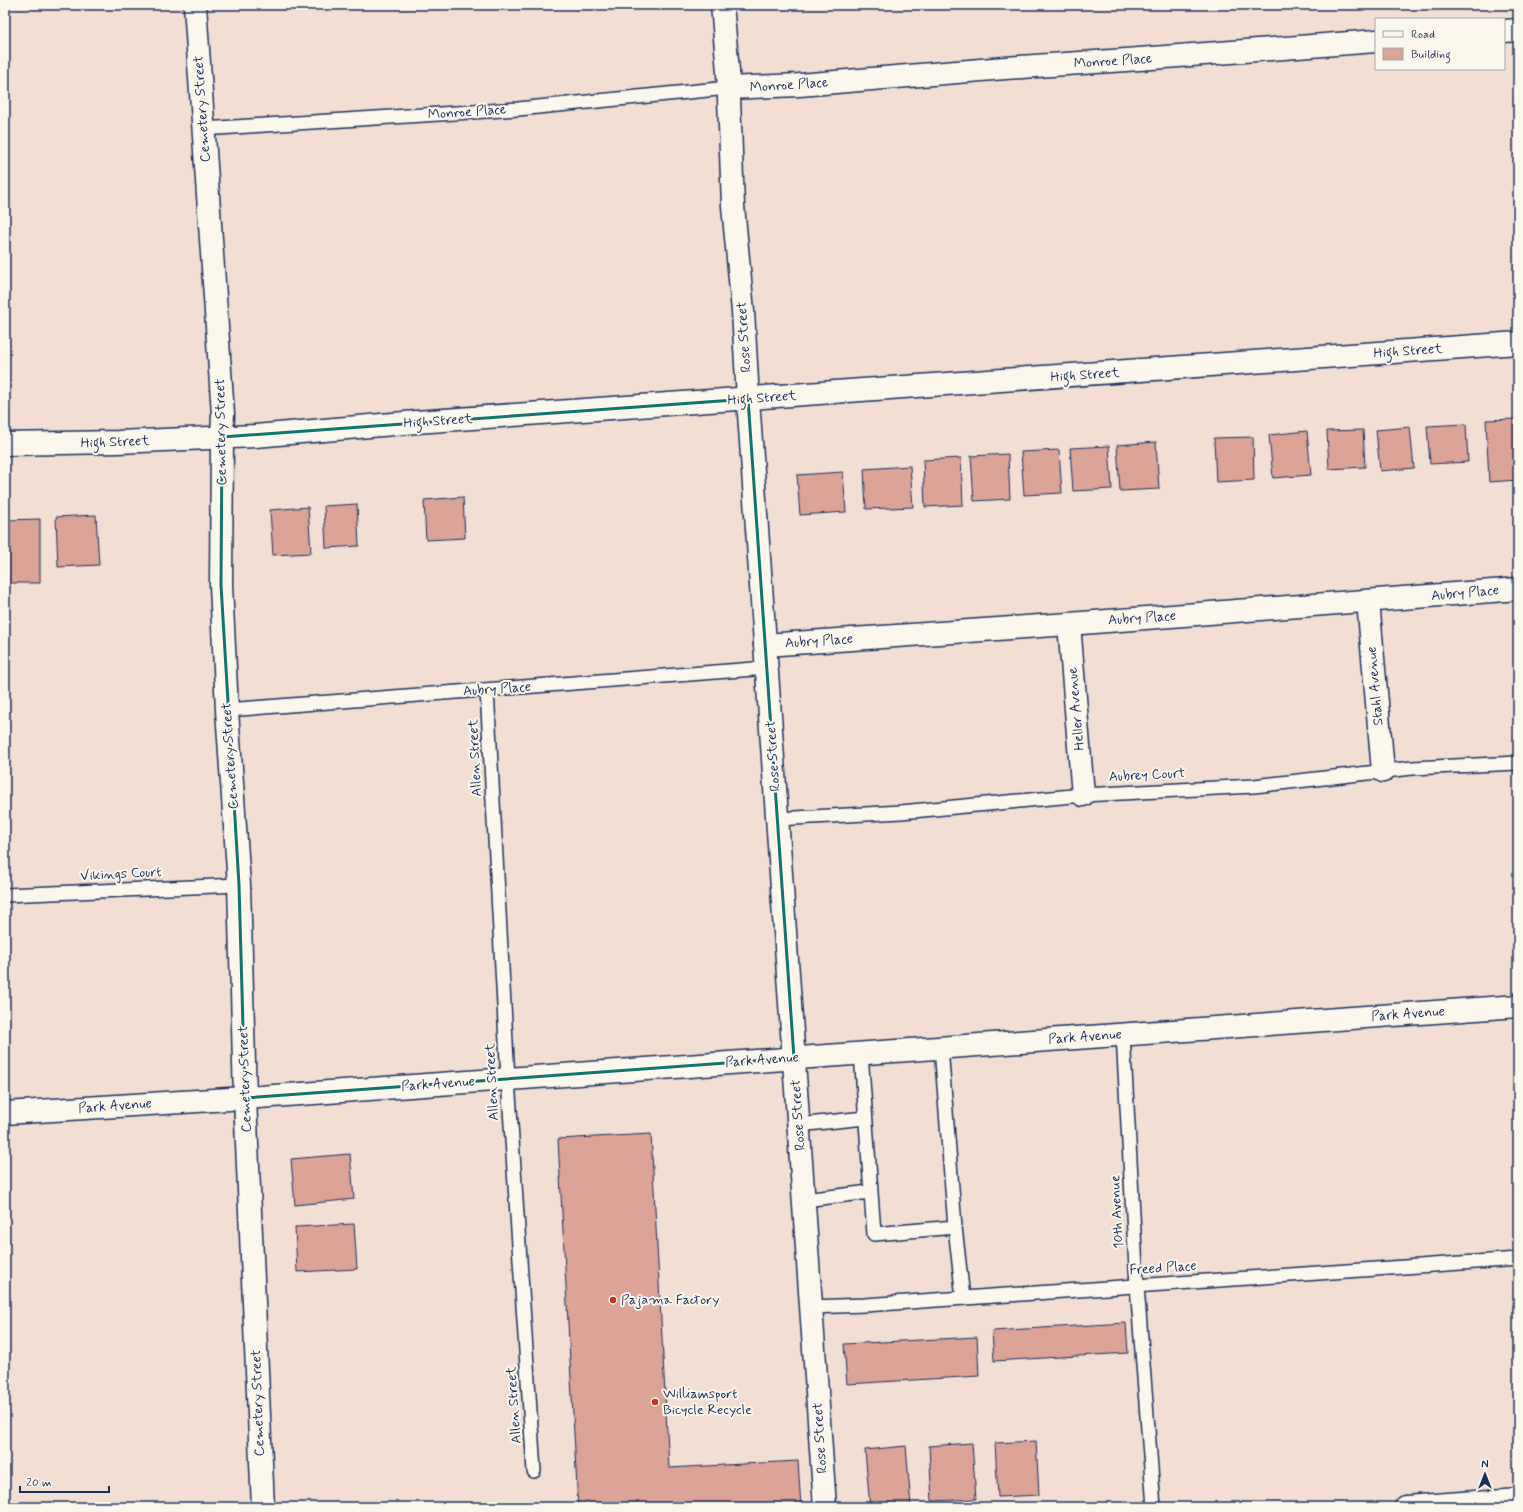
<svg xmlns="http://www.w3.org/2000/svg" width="1523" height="1512" viewBox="0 0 1523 1512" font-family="Mynerve,sans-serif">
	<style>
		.building { fill: #dca397; stroke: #1b2f5e }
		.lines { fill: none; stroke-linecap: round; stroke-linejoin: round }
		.lane-casing { stroke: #1b2f5e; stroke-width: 16 }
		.street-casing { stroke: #1b2f5e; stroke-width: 25 }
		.secondary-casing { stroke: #1b2f5e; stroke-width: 25 }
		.lane { stroke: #fbf7ec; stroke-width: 13 }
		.street { stroke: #fbf7ec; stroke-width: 22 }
		.secondary { stroke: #fbf7ec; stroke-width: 22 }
		.marked { fill: none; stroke: #0f766e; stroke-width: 3; stroke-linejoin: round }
		.poi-dot { fill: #c8321e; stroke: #fbf7ec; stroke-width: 1.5 }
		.labels { text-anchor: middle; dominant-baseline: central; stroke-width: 4; stroke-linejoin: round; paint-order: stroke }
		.street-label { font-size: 14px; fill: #1b2f5e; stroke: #fbf7ec }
		.poi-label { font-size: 14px; fill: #1b2f5e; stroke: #fbf7ec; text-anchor: start }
	</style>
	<rect width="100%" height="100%" fill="#f2ded2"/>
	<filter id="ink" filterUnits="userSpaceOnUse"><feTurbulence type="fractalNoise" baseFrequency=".025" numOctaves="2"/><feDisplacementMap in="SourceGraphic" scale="8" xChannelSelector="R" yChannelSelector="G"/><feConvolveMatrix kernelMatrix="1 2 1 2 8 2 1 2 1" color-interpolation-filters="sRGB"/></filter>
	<g filter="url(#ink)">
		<g class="building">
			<path d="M 1518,419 L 1518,480 L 1489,482 L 1486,420 Z"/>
			<path d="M 1466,424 L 1468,462 L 1430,464 L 1427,426 Z"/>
			<path d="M 1410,427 L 1414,468 L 1380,471 L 1376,430 Z"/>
			<path d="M 1363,430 L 1365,467 L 1329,469 L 1327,431 Z"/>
			<path d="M 1307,431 L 1311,475 L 1273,478 L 1269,435 Z"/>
			<path d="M 1253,437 L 1254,480 L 1216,482 L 1214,438 Z"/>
			<path d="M 1156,442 L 1159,489 L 1120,491 L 1117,445 Z"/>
			<path d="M 1109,446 L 1112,489 L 1073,491 L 1070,448 Z"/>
			<path d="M 1059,450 L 1062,493 L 1024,495 L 1021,452 Z"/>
			<path d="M 1008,454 L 1010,499 L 974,501 L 971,456 Z"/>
			<path d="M 961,458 L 963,505 L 925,507 L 923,460 Z"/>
			<path d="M 910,466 L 913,507 L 866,509 L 864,469 Z"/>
			<path d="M 843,472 L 846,512 L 800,515 L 797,475 Z"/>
			<path d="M 463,497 L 465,538 L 426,540 L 424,500 Z"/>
			<path d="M 357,504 L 359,546 L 326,548 L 324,506 Z"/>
			<path d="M 308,507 L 311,553 L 273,555 L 270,510 Z"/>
			<path d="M 96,515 L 99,565 L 58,567 L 56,517 Z"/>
			<path d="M 40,519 L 40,583 L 5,583 L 5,520 Z"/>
			<path d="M 651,1134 L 669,1468 L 798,1461 L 801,1507 L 578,1507 L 558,1139 Z"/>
			<path d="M 350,1154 L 354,1199 L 295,1205 L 291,1159 Z"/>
			<path d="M 354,1224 L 357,1269 L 297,1272 L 295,1227 Z"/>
			<path d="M 1126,1323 L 1128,1353 L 994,1361 L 992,1331 Z"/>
			<path d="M 977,1337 L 979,1376 L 847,1384 L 844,1344 Z"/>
			<path d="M 1036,1441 L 1039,1495 L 998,1497 L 995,1443 Z"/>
			<path d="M 972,1443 L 976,1499 L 932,1501 L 929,1446 Z"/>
			<path d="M 906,1446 L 911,1506 L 870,1507 L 865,1450 Z"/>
		</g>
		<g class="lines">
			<g class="lane-casing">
				<g id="lane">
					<path d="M 203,129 L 518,109 L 728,88"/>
					<path d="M 487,690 L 508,1079 L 534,1471"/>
					<path d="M 227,710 L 767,668"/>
					<path d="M 777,819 L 901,812 L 1083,795 L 1254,786 L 1412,768 L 1518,763"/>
					<path d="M 5,895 L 239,885"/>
					<path d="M 1123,1035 L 1137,1286 L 1154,1507"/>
					<path d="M 861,1053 L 874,1234 L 955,1227 L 941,1047"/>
					<path d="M 798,1125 L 865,1118"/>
					<path d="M 804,1200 L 870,1192"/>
					<path d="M 955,1227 L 963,1298"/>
					<path d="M 811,1307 L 865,1305 L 1518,1259"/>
				</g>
			</g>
			<g class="street-casing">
				<g id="street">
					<path d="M 195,5 L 223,414 L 222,437"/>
					<path d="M 722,5 L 728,71 L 733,206 L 743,311 L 748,399"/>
					<path d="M 1504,31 L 1518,30"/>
					<path d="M 728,88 L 799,85 L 1005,68 L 1126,60 L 1376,41"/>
					<path d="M 1368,601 L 1383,771"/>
					<path d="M 1069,624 L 1083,795"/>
					<path d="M 765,645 L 1069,624 L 1518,589"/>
					<path d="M 245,1098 L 1518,1006"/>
					<path d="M 1406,1507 L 1518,1499"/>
				</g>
			</g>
			<g class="secondary-casing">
				<g id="secondary">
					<path d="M 748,399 L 825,1507"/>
					<path d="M 222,437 L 221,585 L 227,710 L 239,885 L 245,1098 L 263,1507"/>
					<path d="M 5,444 L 118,442 L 255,436 L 416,422 L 1518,343"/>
					<path d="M 5,1113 L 245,1098"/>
				</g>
			</g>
			<use href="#lane" class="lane"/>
			<use href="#street" class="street"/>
			<use href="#secondary" class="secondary"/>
		</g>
	</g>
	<path class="marked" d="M 748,399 L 794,1058 L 245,1098 L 239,885 L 221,585 L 222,437 Z"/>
	<g class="poi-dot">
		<circle cx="613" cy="1300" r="4"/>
		<circle cx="655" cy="1402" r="4"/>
	</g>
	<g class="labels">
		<g class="street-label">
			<text transform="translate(1113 61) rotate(-4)">Monroe Place</text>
			<text transform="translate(789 85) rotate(-4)">Monroe Place</text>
			<text transform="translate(202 109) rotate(-94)">Cemetery Street</text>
			<text transform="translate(467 112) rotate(-4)">Monroe Place</text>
			<text transform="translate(744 337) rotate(-94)">Rose Street</text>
			<text transform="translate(1408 351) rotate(-4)">High Street</text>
			<text transform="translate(1085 375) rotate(-4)">High Street</text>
			<text transform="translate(762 398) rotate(-4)">High Street</text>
			<text transform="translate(438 421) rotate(-4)">High Street</text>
			<text transform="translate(221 432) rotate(-91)">Cemetery Street</text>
			<text transform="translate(115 442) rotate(-2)">High Street</text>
			<text transform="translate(1465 593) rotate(-5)">Aubry Place</text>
			<text transform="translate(1142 618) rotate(-4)">Aubry Place</text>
			<text transform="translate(819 641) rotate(-4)">Aubry Place</text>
			<text transform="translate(1375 686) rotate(-95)">Stahl Avenue</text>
			<text transform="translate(497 689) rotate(-4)">Aubry Place</text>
			<text transform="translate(1076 709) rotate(-95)">Heller Avenue</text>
			<text transform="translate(230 756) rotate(-94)">Cemetery Street</text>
			<text transform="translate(773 756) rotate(-94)">Rose Street</text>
			<text transform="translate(475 758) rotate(-93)">Allen Street</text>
			<text transform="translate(1147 775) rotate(-3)">Aubrey Court</text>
			<text transform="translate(121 874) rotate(-3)">Vikings Court</text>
			<text transform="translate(1408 1014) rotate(-4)">Park Avenue</text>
			<text transform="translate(1085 1037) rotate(-4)">Park Avenue</text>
			<text transform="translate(762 1060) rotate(-4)">Park Avenue</text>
			<text transform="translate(245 1079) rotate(-92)">Cemetery Street</text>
			<text transform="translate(492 1082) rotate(-93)">Allen Street</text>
			<text transform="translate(438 1084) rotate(-4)">Park Avenue</text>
			<text transform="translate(115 1106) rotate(-4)">Park Avenue</text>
			<text transform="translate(798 1115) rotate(-94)">Rose Street</text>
			<text transform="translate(1117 1212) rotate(-93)">10th Avenue</text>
			<text transform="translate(1163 1268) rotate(-4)">Freed Place</text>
			<text transform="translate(258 1403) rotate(-92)">Cemetery Street</text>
			<text transform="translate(514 1405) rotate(-94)">Allen Street</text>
			<text transform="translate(820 1438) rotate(-94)">Rose Street</text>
		</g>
		<g class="poi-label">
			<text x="621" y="1300">Pajama Factory</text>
			<text x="663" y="1394">Williamsport<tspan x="663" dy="16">Bicycle Recycle</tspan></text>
		</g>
	</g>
	<rect width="1523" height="1512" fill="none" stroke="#fbf7ec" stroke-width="20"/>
	<rect x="10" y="10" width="1503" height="1492" fill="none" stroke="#1b2f5e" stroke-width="1.5" filter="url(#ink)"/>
	<rect x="1375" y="18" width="130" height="52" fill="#fbf7ec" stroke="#a1a7b3"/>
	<rect x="1383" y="31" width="20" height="6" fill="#fbf7ec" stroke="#a1a7b3"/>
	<text x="1411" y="38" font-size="12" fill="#1b2f5e">Road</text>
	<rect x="1383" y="48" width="20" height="12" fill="#dca397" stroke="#a1a7b3"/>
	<text x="1411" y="58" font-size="12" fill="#1b2f5e">Building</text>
	<g transform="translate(1485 1474)" stroke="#fbf7ec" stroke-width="3" paint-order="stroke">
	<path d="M0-3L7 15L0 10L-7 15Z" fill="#1b2f5e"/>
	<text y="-6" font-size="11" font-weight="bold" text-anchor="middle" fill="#1b2f5e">N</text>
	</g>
	<path d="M20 1486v6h89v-6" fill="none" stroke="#1b2f5e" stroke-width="2"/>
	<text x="26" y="1486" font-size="12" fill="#1b2f5e" stroke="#fbf7ec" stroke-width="3" paint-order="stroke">20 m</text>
</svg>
